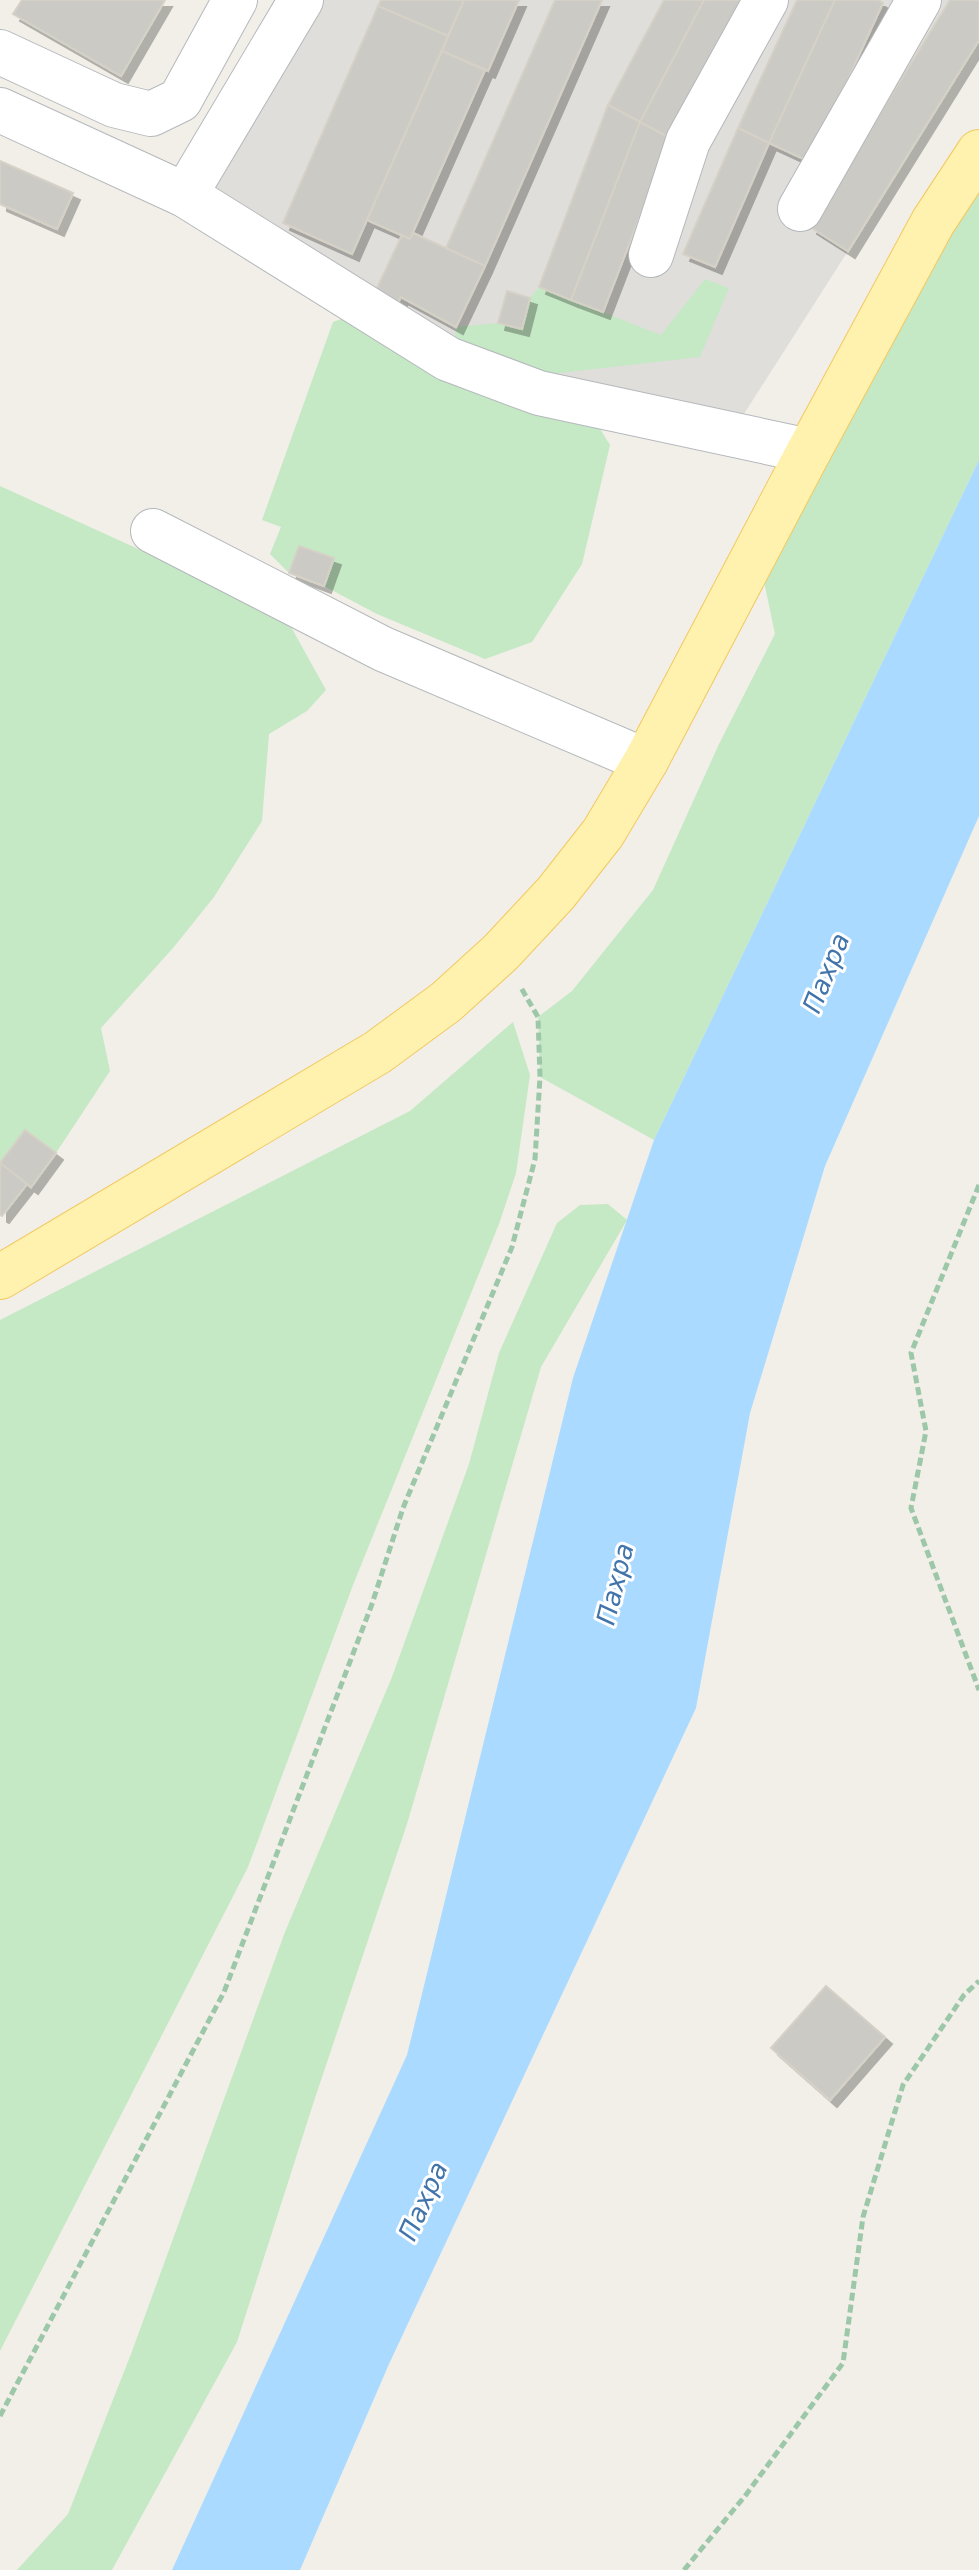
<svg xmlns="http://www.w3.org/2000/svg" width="979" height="2570" viewBox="0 0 979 2570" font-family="'DejaVu Sans',sans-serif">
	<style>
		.industrial { fill: #e0deda }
		.green { fill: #c5e8c5 }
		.water { fill: #aadaff }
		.building { fill: #cccac5; stroke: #d6d1c6; stroke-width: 2; filter: url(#shadow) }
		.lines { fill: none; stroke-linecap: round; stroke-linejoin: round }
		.minor-casing { stroke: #b5b8bc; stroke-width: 46 }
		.major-casing { stroke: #f2c960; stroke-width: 46 }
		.path { stroke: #9cc7a9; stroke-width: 5; stroke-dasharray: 8 4; stroke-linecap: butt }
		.minor { stroke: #fff; stroke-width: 44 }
		.major { stroke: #fff2af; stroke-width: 44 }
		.labels { text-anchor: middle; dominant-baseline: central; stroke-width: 6; stroke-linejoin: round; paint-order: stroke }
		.water-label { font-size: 26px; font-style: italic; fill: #4174aa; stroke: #fff }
	</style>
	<defs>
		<filter id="shadow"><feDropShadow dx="7" dy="7" stdDeviation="0" flood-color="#0004"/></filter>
	</defs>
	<rect width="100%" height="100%" fill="#f1efe8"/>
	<path class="industrial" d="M 274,0 L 979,0 L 848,251 L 742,417 L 542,375 L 455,341 L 181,169 Z"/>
	<g class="green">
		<path d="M 979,152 L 979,460 L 654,1140 L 540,1077 L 538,1017 L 572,991 L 653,890 L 719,744 L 775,634 L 757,548 Z"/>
		<path d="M 705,279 L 729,288 L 700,357 L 542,375 L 455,341 L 456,327 L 498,323 L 521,329 L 530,298 L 539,287 L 661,335 Z"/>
		<path d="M 344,318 L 597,424 L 610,445 L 582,564 L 532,642 L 485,659 L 377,614 L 324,586 L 334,558 L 299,546 L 289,573 L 270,554 L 281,527 L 262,520 L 333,322 Z"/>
		<path d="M 0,486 L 285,616 L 326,690 L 307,711 L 269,734 L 262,821 L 214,897 L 173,948 L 101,1028 L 110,1071 L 56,1153 L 25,1130 L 0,1163 Z"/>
		<path d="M 513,1022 L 530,1075 L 516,1173 L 499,1224 L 353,1585 L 248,1867 L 0,2351 L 0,1320 L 410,1111 Z"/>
		<path d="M 608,1204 L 627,1220 L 541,1367 L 407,1824 L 314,2101 L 237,2342 L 112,2570 L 17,2570 L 68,2514 L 131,2354 L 285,1932 L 392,1677 L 469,1464 L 499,1353 L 557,1223 L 580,1205 Z"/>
	</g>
	<path class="water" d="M 979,460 L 979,816 L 825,1166 L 750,1413 L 696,1708 L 389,2364 L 300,2570 L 172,2570 L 407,2055 L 573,1378 L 654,1140 Z"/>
	<g class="building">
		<path d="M 22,0 L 165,0 L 121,76 L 13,14 Z"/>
		<path d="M 381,0 L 464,0 L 448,36 L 378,6 Z"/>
		<path d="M 464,0 L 519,0 L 488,71 L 442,51 Z"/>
		<path d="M 555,0 L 602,0 L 485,266 L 446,248 Z"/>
		<path d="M 664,0 L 704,0 L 640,122 L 608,105 Z"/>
		<path d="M 704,0 L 743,0 L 670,138 L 640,122 Z"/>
		<path d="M 797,0 L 835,0 L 769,143 L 738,128 Z"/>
		<path d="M 835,0 L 878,0 L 883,3 L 810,162 L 769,143 Z"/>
		<path d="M 950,0 L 979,0 L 979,40 L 848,251 L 810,227 Z"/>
		<path d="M 378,6 L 448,36 L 352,254 L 283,223 Z"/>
		<path d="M 442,51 L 485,70 L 410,239 L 367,220 Z"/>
		<path d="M 608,105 L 640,122 L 571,300 L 539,287 Z"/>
		<path d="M 640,122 L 670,138 L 603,312 L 571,300 Z"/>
		<path d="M 738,128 L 769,143 L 715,267 L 683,254 Z"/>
		<path d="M 0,161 L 73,193 L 57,229 L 0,204 Z"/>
		<path d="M 413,233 L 485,266 L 456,327 L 401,297 L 398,303 L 376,290 L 402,235 L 410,239 Z"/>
		<path d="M 507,291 L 530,298 L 522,329 L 498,323 Z"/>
		<path d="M 299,546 L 334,558 L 324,586 L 289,573 Z"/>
		<path d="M 25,1130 L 56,1153 L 31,1187 L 0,1163 Z"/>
		<path d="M 0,1163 L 27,1184 L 2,1216 L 0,1215 Z"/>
		<path d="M 826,1986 L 885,2037 L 830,2100 L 771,2048 Z"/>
	</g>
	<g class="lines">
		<g class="minor-casing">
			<g id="minor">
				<path d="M 0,52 L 114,105 L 151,114 L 180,100 L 235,0"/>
				<path d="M 0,110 L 185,195 L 448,359 L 539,393 L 809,451"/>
				<path d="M 185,195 L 301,0"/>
				<path d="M 800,209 L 919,0"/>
				<path d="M 651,255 L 688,141 L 766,0"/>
				<path d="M 153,531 L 383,649 L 646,761"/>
			</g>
		</g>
		<g class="major-casing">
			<path id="major" d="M 0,1277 L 378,1052 L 446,1002 L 501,952 L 556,893 L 603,833 L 646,761 L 809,451 L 933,222 L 979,152"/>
		</g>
		<g class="path">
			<path d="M 979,1185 L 911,1353 L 926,1431 L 911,1508 L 979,1690"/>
			<path d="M 0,2416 L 224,1992 L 372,1604 L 403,1508 L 512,1247 L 535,1159 L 540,1077 L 538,1017 L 520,986"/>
			<path d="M 684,2570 L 745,2496 L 843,2363 L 863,2217 L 903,2085 L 964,1995 L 979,1981"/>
		</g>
		<use href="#minor" class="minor"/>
		<use href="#major" class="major"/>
	</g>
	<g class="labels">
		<g class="water-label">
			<text transform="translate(826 973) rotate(-68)">Пахра</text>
			<text transform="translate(615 1584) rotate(-76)">Пахра</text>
			<text transform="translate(423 2201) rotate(-66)">Пахра</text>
		</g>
	</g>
</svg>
